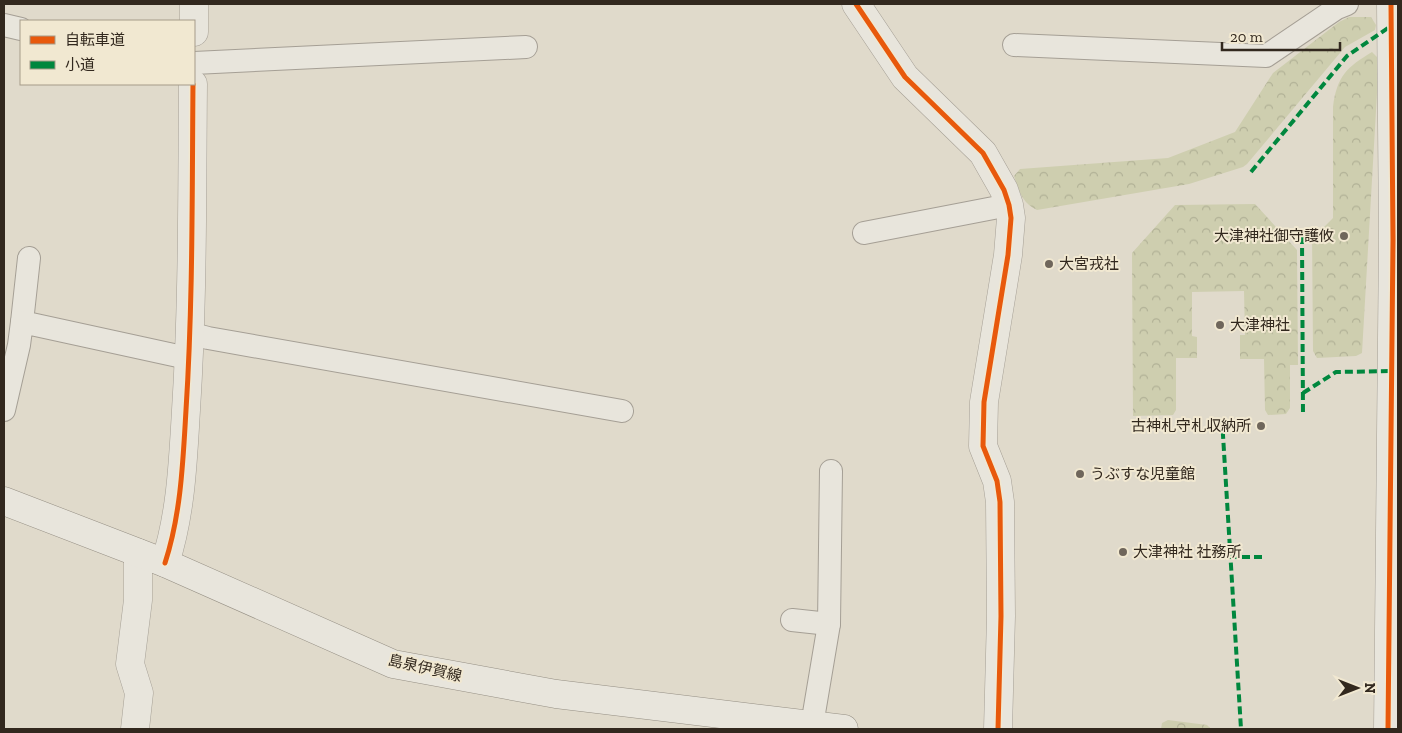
<svg xmlns="http://www.w3.org/2000/svg" width="1402" height="733" viewBox="0 0 1402 733" font-family="'Zilla Slab','Noto Sans JP',serif">
	<style>
		.forest { fill: url(#forest-crowns) }
		.lines { fill: none; stroke-linecap: round; stroke-linejoin: round }
		.service-casing { stroke: #a59f95; stroke-width: 24 }
		.minor-casing { stroke: #a59f95; stroke-width: 29 }
		.secondary-casing { stroke: #958f84; stroke-width: 29 }
		.service { stroke: #e8e5dc; stroke-width: 22 }
		.minor { stroke: #e8e5dc; stroke-width: 28 }
		.secondary { stroke: #e8e5dc; stroke-width: 28 }
		.quiet { stroke: #00873e; stroke-width: 4; stroke-dasharray: 8 4; stroke-linecap: butt }
		.cycleway-casing { stroke: #f1e8d1; stroke-width: 8 }
		.cycleway { stroke: #e8590c; stroke-width: 5 }
		.poi-dot { fill: #6f665b; stroke: #f1e8d1; stroke-width: 2 }
		.labels { text-anchor: middle; dominant-baseline: central; stroke-width: 4; stroke-linejoin: round; paint-order: stroke }
		.poi-label { font-size: 15px; fill: #32281e; stroke: #f1e8d1; text-anchor: start }
		.street-label { font-size: 15px; fill: #32281e; stroke: #f1e8d1 }
	</style>
	<defs>
		<pattern id="forest-crowns" width="20" height="18" patternUnits="userSpaceOnUse" patternTransform="scale(1.25)"><rect width="20" height="18" fill="#ceceaf"/><path d="M2 6a3 3 0 1 1 6 0M12 15a3 3 0 1 1 6 0" fill="none" stroke="#b1b196"/></pattern>
	</defs>
	<rect width="100%" height="100%" fill="#e0dacb"/>
	<g class="forest">
		<path d="M 1349,17 L 1371,17 L 1376,25 L 1375,30 L 1345,47 L 1247,164 L 1243,167 L 1189,184 L 1037,210 C 1022,203 1019,191 1014,176 L 1020,169 L 1168,158 L 1235,132 L 1273,73 L 1339,22 Z"/>
		<path d="M 1372,52 L 1379,59 L 1362,353 L 1356,356 L 1317,358 L 1313,351 L 1312,232 L 1324,227 L 1333,218 L 1333,107 C 1337,76 1347,67 1372,52 Z"/>
		<path d="M 1255,204 L 1297,250 L 1298,365 L 1290,365 L 1290,408 L 1286,414 L 1268,415 L 1265,410 L 1264,359 L 1240,359 L 1240,335 L 1245,335 L 1244,291 L 1192,292 L 1192,336 L 1197,337 L 1197,358 L 1176,358 L 1176,410 L 1173,415 L 1133,416 L 1132,253 L 1175,205 Z"/>
		<path d="M 1168,720 L 1207,725 L 1211,729 L 1161,729 L 1162,723 Z"/>
	</g>
	<g class="lines">
		<g class="service-casing">
			<g id="service">
				<path d="M 4,25 L 21,29"/>
				<path d="M 1014,45 L 1266,56 L 1337,8 L 1347,4"/>
				<path d="M 194,63 L 526,47"/>
				<path d="M 864,233 L 1009,205"/>
				<path d="M 22,322 L 29,258"/>
				<path d="M 189,333 L 208,338 L 622,411"/>
				<path d="M 4,410 L 19,345 L 22,322 L 178,356 L 189,361"/>
				<path d="M 792,620 L 829,624"/>
				<path d="M 812,725 L 829,624 L 831,471"/>
			</g>
		</g>
		<g class="minor-casing">
			<g id="minor">
				<path d="M 194,4 L 194,32"/>
				<path d="M 856,4 L 905,77 L 983,153 L 1004,190 L 1009,205 L 1011,218 L 1008,255 L 984,402 L 983,446 L 997,481 L 1000,502 L 1001,616 L 998,729"/>
				<path d="M 165,563 C 181,514 183,461 186,410 C 193,301 192,192 193,84"/>
				<path d="M 135,729 L 139,693 L 130,664 L 138,600 L 138,553"/>
				<path d="M 1388,729 L 1393,240 L 1391,4"/>
			</g>
		</g>
		<g class="secondary-casing">
			<path id="secondary" d="M 4,501 L 165,563 L 393,664 L 556,694 L 844,729"/>
		</g>
		<use href="#service" class="service"/>
		<use href="#minor" class="minor"/>
		<use href="#secondary" class="secondary"/>
		<g class="quiet">
			<path d="M 1251,172 L 1347,56 L 1391,26"/>
			<path d="M 1302,236 L 1303,415"/>
			<path d="M 1303,393 L 1336,372 L 1392,371"/>
			<path d="M 1222,419 L 1241,729"/>
			<path d="M 1230,557 L 1265,557"/>
		</g>
		<g class="cycleway-casing">
			<g id="cycleway">
				<path d="M 856,4 L 905,77 L 983,153 L 1004,190 L 1009,205 L 1011,218 L 1008,255 L 984,402 L 983,446 L 997,481 L 1000,502 L 1001,616 L 998,729"/>
				<path d="M 165,563 C 181,514 183,461 186,410 C 193,301 192,192 193,84"/>
				<path d="M 1388,729 L 1393,240 L 1391,4"/>
			</g>
		</g>
		<use href="#cycleway" class="cycleway"/>
	</g>
	<g class="poi-dot">
		<circle cx="1344" cy="236" r="5"/>
		<circle cx="1049" cy="264" r="5"/>
		<circle cx="1220" cy="325" r="5"/>
		<circle cx="1261" cy="426" r="5"/>
		<circle cx="1080" cy="474" r="5"/>
		<circle cx="1123" cy="552" r="5"/>
	</g>
	<g class="labels">
		<g class="poi-label">
			<text x="1334" y="236" text-anchor="end">大津神社御守護攸</text>
			<text x="1059" y="264">大宮戎社</text>
			<text x="1230" y="325">大津神社</text>
			<text x="1251" y="426" text-anchor="end">古神札守札収納所</text>
			<text x="1090" y="474">うぶすな児童館</text>
			<text x="1133" y="552">大津神社 社務所</text>
		</g>
		<g class="street-label">
			<text transform="translate(425 668) rotate(13)">島泉伊賀線</text>
		</g>
	</g>
	<rect width="1402" height="733" fill="none" stroke="#32281e" stroke-width="10"/>
	<rect x="20" y="20" width="175" height="65" fill="#f1e8d1" stroke="#a59b89"/>
	<rect x="30" y="36" width="25" height="8" fill="#e8590c" stroke="#a59b89"/>
	<text x="65" y="45" font-size="15" fill="#32281e">自転車道</text>
	<rect x="30" y="61" width="25" height="8" fill="#00873e" stroke="#a59b89"/>
	<text x="65" y="70" font-size="15" fill="#32281e">小道</text>
	<g transform="translate(1357 688) rotate(90)" stroke="#f1e8d1" stroke-width="4" paint-order="stroke">
	<path d="M0-4L9 19L0 12L-9 19Z" fill="#32281e"/>
	<text y="-8" font-size="14" font-weight="bold" text-anchor="middle" fill="#32281e">N</text>
	</g>
	<path d="M1222 42v8h118v-8" fill="none" stroke="#32281e" stroke-width="2.5"/>
	<text x="1230" y="42" font-size="15" fill="#32281e" stroke="#f1e8d1" stroke-width="4" paint-order="stroke">20 m</text>
</svg>
